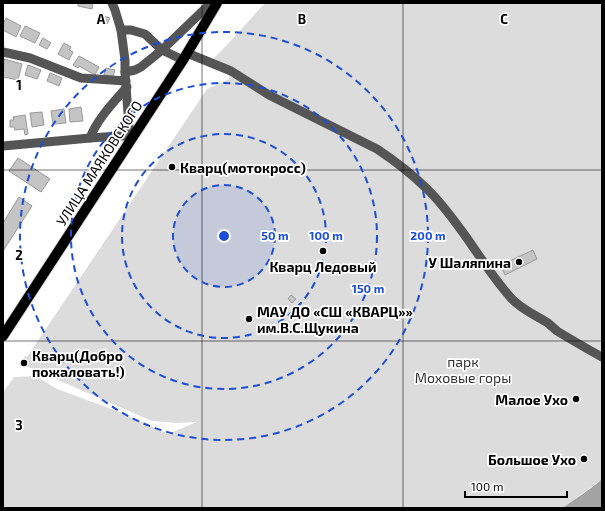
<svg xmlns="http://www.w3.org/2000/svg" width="605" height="511" viewBox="0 0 605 511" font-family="'Exo 2',sans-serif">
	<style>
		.green { fill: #dcdcdc }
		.water { fill: #a3a3a3 }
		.building { fill: #c4c4c4; stroke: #999 }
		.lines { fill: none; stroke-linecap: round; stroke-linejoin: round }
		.major-casing { stroke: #dbdbdb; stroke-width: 12 }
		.minor { stroke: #555; stroke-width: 9 }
		.major { stroke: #000; stroke-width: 10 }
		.grid { fill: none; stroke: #000; stroke-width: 1; stroke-opacity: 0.55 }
		.ring { fill: none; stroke: #1d4ed8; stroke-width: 2; stroke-dasharray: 7 5 }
		.poi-dot { fill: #000; stroke: #fff; stroke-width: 1.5 }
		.labels { text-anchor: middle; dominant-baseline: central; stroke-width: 3.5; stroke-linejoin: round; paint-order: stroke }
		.street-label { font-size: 14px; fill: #000; stroke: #fff }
		.poi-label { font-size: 14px; font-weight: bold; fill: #000; stroke: #fff; text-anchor: start }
		.park-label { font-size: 14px; fill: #333; stroke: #fff }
		.grid-label { font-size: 13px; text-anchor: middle; font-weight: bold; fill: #000; stroke: #fff; stroke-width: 3.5; stroke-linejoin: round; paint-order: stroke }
		.centre { fill: #1d4ed8; stroke: #fff; stroke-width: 2 }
		.ring-label { font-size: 12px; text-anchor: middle; font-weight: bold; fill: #1d4ed8; stroke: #fff; stroke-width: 3.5; stroke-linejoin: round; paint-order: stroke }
	</style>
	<rect width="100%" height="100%" fill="#fff"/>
	<path class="green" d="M 265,3 L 602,3 L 602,479 L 563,508 L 3,508 L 3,392 L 14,377 L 36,376 L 57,389 L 122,413 L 168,434 L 197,422 L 178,423 L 152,421 L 26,366 L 24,368 L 19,365 L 25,356 L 27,357 L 207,89 L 229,79 L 230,71 L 209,63 L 225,47 Z"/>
	<path class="water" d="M 602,479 L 602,508 L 563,508 C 576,498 590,490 602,479 Z"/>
	<g class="building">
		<path d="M 78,3 L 93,3 L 92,9 L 78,6 Z"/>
		<path d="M 103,16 L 110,18 L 107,24 L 101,22 Z"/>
		<path d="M 6,18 L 21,26 L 16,37 L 3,30 L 3,24 Z"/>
		<path d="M 25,26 L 40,33 L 35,43 L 20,36 Z"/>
		<path d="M 43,38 L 51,43 L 47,49 L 39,45 Z"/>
		<path d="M 64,43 L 71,47 L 69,50 L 73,52 L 69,60 L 58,54 Z"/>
		<path d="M 79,56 L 99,67 L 95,75 L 79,66 L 78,68 L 73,65 Z"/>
		<path d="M 4,59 L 22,64 L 18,80 L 3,77 Z"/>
		<path d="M 28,65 L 41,70 L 37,79 L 25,75 Z"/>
		<path d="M 106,68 L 115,70 L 113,76 L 104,75 Z"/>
		<path d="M 50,73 L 62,78 L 59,86 L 47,81 Z"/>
		<path d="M 81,107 L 83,121 L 70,122 L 69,109 Z"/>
		<path d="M 64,109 L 66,123 L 53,124 L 51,111 Z"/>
		<path d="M 42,112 L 44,125 L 32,127 L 30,113 Z"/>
		<path d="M 25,115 L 28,134 L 25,135 L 24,129 L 15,130 L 14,127 L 10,127 L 10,120 L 14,120 L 13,117 Z"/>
		<path d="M 18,158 L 50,179 L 41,192 L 9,171 Z"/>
		<path d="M 19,197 L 32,206 L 3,251 L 3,223 Z"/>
		<path d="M 533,250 L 537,259 L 505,275 L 501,265 Z"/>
		<path d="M 291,295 L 296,299 L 292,303 L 288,299 Z"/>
	</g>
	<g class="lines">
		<g class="major-casing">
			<path id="major" d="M 3,336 L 183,60 L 217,3"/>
		</g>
		<g class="minor">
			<path d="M 112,3 L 115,10 L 121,30 L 131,30 L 145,34 L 162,50 L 183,60"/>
			<path d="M 3,52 L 30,58 L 81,78 L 126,81"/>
			<path d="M 187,53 L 231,71 L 269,95 L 377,149 C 395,161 412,174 427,189 C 441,202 453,219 464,234 C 479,255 493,278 511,298 C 521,309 535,315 548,323 C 551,326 554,328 557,331 C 572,340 587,349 602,357"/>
			<path d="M 125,72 L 135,70 L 141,67 L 162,50 L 211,3"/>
			<path d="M 90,138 C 97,119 114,102 127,87"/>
			<path d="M 3,146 L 90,138 L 119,136 L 133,136 L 129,127 L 125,72 L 125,60 L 121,30"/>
		</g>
		<use href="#major" class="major"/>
	</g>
	<path class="grid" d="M 202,3 L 202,508M 403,3 L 403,508M 3,170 L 602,170M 3,341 L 602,341"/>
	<circle cx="224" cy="236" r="51" fill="#1d4ed8" fill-opacity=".12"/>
	<g class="ring">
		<circle cx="224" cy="236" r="51"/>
		<circle cx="224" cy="236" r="102"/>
		<circle cx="224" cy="236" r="153"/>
		<circle cx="224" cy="236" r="204"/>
	</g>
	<g class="poi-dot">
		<circle cx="172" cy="167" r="4"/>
		<circle cx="323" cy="251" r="4"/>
		<circle cx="519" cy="262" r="4"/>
		<circle cx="249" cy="319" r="4"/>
		<circle cx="24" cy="363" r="4"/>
		<circle cx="576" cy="399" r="4"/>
		<circle cx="584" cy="459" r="4"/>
	</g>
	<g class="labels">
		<g class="street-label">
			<text transform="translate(99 163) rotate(-57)">УЛИЦА МАЯКОВСКОГО</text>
		</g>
		<g class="poi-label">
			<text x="180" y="167">Кварц(мотокросс)</text>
			<text x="511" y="262" text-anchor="end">У Шаляпина</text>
			<text x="323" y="266" text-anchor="middle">Кварц Ледовый</text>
			<text x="257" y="311">МАУ ДО «СШ «КВАРЦ»»<tspan x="257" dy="16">им.В.С.Щукина</tspan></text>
			<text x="32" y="355">Кварц(Добро<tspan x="32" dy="16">пожаловать!)</tspan></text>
			<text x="568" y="399" text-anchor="end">Малое Ухо</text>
			<text x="576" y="459" text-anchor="end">Большое Ухо</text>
		</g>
		<g class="park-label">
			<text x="463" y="361">парк<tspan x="463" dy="16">Моховые горы</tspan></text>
		</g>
	</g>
	<g class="grid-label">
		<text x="101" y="24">A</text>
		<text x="302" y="24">B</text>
		<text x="504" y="24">C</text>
		<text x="19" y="90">1</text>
		<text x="19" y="260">2</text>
		<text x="19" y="430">3</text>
	</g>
	<circle cx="224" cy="236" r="6" class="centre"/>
	<g class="ring-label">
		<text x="275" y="240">50 m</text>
		<text x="326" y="240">100 m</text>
		<text x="428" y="240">200 m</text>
		<text x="368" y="293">150 m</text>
	</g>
	<rect width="605" height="511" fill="none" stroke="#000000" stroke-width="8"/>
	<path d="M465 491v6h102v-6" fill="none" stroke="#000000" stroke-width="2"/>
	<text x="471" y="491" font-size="12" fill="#000000" stroke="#ffffff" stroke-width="3" paint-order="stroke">100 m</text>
</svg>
